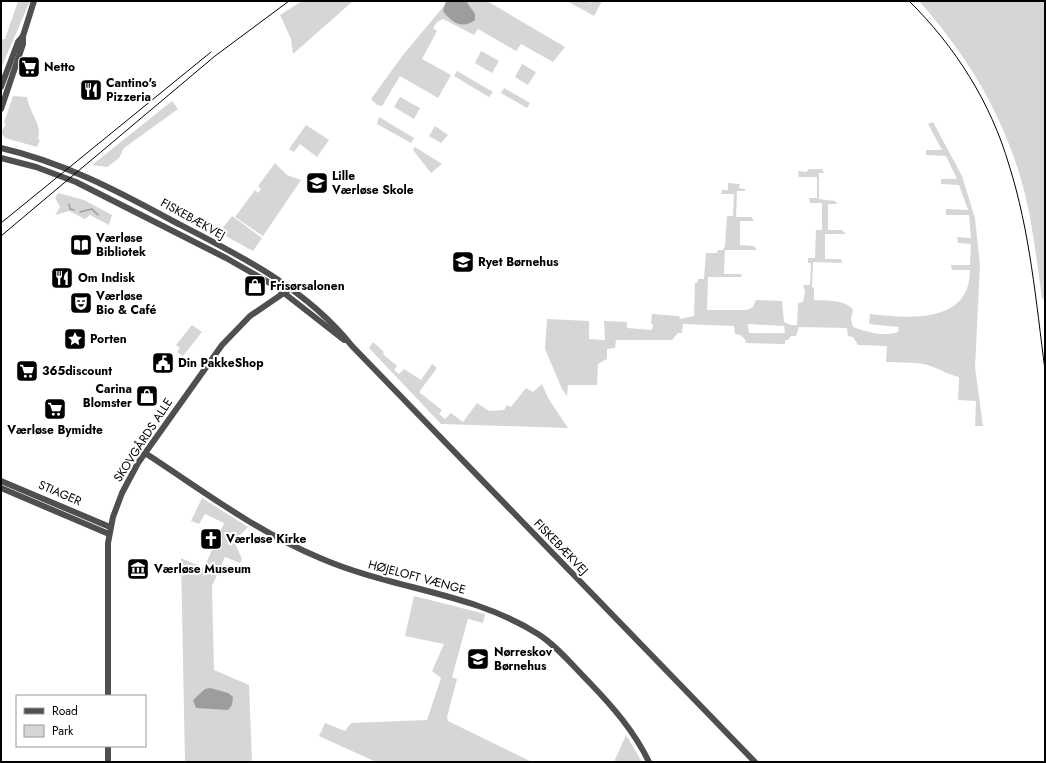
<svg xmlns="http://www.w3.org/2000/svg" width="1046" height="763" viewBox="0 0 1046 763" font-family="Jost,sans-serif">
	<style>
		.green { fill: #d6d6d6; fill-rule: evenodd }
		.water { fill: #9d9d9d }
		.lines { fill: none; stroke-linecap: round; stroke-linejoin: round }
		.stream { stroke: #9d9d9d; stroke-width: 1.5 }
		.minor { stroke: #4f4f4f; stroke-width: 6 }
		.tram { stroke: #000; stroke-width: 1 }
		.labels { text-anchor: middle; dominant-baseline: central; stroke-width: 4; stroke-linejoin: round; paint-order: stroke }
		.poi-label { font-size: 12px; font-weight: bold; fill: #000; stroke: #fff; text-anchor: start }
		.street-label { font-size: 12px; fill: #000; stroke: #fff }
	</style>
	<rect width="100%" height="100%" fill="#fff"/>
	<g class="green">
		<path d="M 18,1 L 30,1 L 2,66 L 1,43 L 2,39 L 5,39 Z"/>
		<path d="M 302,1 L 353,1 L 293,54 L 291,39 L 280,15 Z"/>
		<path d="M 448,1 L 487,1 L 565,47 L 553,62 L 521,44 L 516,51 L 478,29 L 474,35 L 443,19 L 437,22 L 433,28 L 437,31 L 422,59 L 451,75 L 438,98 L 400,76 L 382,106 L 377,105 L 371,99 L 403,55 Z"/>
		<path d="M 567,1 L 587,1 L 591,3 L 592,1 L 602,1 L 594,16 Z"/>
		<path d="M 919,1 L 1045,1 L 1045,301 L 1042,298 C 1036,257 1032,215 1020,176 C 1000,109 965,53 919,1 Z"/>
		<path d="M 481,51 L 499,61 L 492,73 L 475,63 Z"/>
		<path d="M 522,64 L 536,72 L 528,85 L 515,77 Z"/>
		<path d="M 457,71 L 493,92 L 489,97 L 454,76 Z"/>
		<path d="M 504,88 L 530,103 L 527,108 L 501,93 Z"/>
		<path d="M 13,96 L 27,97 C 29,112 43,126 38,139 L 40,140 L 37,147 L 5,138 L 1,132 L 6,124 L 4,123 Z"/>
		<path d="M 400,97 L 420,108 L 414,119 L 394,107 Z"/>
		<path d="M 172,101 L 178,109 L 124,148 L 119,158 L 107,167 L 92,165 Z"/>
		<path d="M 379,117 L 414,138 L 411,143 L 377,124 Z"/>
		<path d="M 933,122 L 962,176 L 975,218 L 980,266 L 975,367 L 983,426 L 975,426 L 976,401 L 958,400 L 959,377 C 949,375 942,370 933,367 C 919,361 901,363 886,362 L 887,346 L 858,345 L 853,337 L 848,336 L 847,328 L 799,327 L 796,336 L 791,336 L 788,340 L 785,340 L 785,344 L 746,343 L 745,339 L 740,335 L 735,334 L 734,326 L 683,324 L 682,333 L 678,333 L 672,340 L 616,340 L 615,348 L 607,349 L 607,359 L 598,364 L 597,385 L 568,385 L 567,396 L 562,389 L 545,349 L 547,319 L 589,321 L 589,339 L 605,340 L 604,321 L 627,322 L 627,328 L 652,330 L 653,325 L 651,323 L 652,314 L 679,316 L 680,319 L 694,316 L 695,283 L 698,282 L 698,279 L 704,279 L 706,253 L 717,253 L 718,250 L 723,250 L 725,246 L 727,216 L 733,216 L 734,194 L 721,194 L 722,190 L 728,190 L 728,183 L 740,184 L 739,188 L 745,189 L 745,191 L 737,191 L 736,217 L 751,217 L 754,221 L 740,221 L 740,245 L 754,246 L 757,250 L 725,250 L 724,274 L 741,274 L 742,277 L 708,277 L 707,310 L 747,310 L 753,307 L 756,300 L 782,301 L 784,322 L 791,325 L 797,325 L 798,303 L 803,302 L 805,292 L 803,285 L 810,285 L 811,263 L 808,263 L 808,258 L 815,258 L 816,230 L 822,230 L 822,203 L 810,203 L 809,198 L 817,198 L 817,177 L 799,177 L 798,171 L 807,172 L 808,169 L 822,169 L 824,173 L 819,173 L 819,199 L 835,201 L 837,204 L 828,204 L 828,230 L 842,230 L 846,234 L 825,234 L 825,259 L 841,259 L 842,263 L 813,262 L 812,287 L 814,288 L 814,300 C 827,301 845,299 853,310 L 851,319 L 853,327 C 866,332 884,337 898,332 L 899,327 L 869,324 L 870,314 C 908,318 970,325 970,270 L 952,270 L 951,265 L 970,265 L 971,244 L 958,243 L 957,237 L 971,238 L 969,215 L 946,215 L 946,209 L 968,210 L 959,185 L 941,184 L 941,179 L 957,179 L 946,156 L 926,155 L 926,150 L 942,150 L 928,124 ZM 748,324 L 784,326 L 785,333 L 749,333 Z"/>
		<path d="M 306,125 L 329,140 L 317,157 L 300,144 L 294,152 L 289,149 Z"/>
		<path d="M 435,126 L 448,135 L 441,143 L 429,136 Z"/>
		<path d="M 415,147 L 442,164 L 431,173 L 413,150 Z"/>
		<path d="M 275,163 L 287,175 L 301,180 L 263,236 L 235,217 L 255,190 L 258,193 L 261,189 L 258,186 Z"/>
		<path d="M 58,193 L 84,200 L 112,215 L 109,225 L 90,215 L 85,219 L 69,211 L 55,215 L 60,207 L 55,198 Z"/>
		<path d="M 232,216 L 262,238 L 253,251 L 222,234 L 222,229 Z"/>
		<path d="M 192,325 L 202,332 L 183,356 L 177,352 L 180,348 L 176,345 Z"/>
		<path d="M 373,342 L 384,352 L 383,354 L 397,366 L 394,370 L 399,374 L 404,369 L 421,380 L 432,364 L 437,368 L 419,392 L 442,410 L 439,414 L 445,419 L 451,413 L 463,422 L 477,403 L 489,411 L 504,410 L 507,405 L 511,407 L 526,388 L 533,392 L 542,384 L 548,398 L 568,428 L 441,424 L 369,348 Z"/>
		<path d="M 202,498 L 248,527 L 234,541 L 242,559 L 240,563 L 225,557 L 212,586 L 214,670 L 249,685 L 252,762 L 185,762 L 181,558 L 204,568 L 224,523 L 205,514 L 199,524 L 191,521 Z"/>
		<path d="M 414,596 L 485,614 L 483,623 L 468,619 L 452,677 L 457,679 L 447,717 L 448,721 L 532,762 L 376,762 L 319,736 L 325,723 L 345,731 L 351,723 L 427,720 L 441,678 L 432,671 L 444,644 L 405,636 Z"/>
		<path d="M 626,735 L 642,762 L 614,762 Z"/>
	</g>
	<g class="water">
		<path d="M 446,1 L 466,1 L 475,14 L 475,20 C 462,30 451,22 443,11 Z"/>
		<path d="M 210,688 L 228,693 L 233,697 L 232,705 L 228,710 L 196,708 L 193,700 L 205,689 Z"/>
	</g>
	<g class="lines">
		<g class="stream">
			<path d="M 69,204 L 70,209 L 74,210"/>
			<path d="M 80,212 L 92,209 L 98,215"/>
		</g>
		<g class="minor">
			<path d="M 1,87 L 18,42 L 23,36 L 34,1"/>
			<path d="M 1,109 L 23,44 L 23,36"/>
			<path d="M 1,148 C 62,162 116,190 171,220 C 237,254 305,287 352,346 L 755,762"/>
			<path d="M 1,158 L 36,167 L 76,182 L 226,258 L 275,286 L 344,340"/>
			<path d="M 145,453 C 202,490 257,532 320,558 C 391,589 472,592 538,634 C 557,646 573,666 589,682 C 613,707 634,731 649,762"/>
			<path d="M 1,481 L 110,527"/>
			<path d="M 1,488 L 109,534"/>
			<path d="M 108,696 L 108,543 L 113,517 L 122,493 L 138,463 L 222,345 L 250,316 L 291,288"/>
			<path d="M 108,746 L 108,762"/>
		</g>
		<g class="tram">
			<path d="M 909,1 C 955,46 991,103 1009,165 C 1030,231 1036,302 1045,370"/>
			<path d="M 1,223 L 211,52"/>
			<path d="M 1,236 L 215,56 L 289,1"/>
		</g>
	</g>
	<defs>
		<g id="supermarket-square" transform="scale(1.15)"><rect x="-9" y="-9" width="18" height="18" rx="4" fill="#000" stroke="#fff"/><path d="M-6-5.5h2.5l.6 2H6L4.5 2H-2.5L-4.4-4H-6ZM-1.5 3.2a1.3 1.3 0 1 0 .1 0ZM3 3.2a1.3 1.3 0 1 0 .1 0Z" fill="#fff"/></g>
		<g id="restaurant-square" transform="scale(1.15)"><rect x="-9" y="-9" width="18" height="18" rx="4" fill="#000" stroke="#fff"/><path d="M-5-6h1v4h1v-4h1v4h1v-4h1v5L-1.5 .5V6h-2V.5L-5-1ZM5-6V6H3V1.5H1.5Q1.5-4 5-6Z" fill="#fff"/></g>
		<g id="school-square" transform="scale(1.15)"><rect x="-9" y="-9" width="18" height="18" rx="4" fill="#000" stroke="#fff"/><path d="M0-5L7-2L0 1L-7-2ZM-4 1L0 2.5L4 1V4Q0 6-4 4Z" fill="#fff"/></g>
		<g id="library-square" transform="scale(1.15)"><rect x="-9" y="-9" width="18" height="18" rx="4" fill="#000" stroke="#fff"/><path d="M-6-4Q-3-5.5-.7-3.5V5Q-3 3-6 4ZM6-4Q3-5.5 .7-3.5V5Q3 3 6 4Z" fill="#fff"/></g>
		<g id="shop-square" transform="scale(1.15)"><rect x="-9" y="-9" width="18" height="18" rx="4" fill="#000" stroke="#fff"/><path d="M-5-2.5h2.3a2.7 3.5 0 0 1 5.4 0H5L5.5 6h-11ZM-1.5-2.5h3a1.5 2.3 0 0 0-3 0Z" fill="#fff"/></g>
		<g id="theatre-square" transform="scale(1.15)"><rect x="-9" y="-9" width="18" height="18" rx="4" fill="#000" stroke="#fff"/><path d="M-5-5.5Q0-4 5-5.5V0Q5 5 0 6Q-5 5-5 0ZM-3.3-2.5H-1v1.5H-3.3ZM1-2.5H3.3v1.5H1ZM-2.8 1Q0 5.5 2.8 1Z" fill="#fff"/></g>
		<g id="sight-square" transform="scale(1.15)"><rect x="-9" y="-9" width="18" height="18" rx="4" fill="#000" stroke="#fff"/><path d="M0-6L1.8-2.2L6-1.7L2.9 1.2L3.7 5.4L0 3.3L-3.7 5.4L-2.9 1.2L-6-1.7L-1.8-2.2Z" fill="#fff"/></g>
		<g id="civic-square" transform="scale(1.15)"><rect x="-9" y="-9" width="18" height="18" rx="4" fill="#000" stroke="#fff"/><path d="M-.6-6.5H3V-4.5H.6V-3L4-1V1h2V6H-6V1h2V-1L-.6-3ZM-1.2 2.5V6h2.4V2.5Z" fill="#fff"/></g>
		<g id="church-square" transform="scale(1.15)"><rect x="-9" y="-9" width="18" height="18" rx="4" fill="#000" stroke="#fff"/><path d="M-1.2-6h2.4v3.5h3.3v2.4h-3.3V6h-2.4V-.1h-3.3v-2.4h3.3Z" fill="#fff"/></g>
		<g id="museum-square" transform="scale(1.15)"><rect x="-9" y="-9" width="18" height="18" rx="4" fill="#000" stroke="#fff"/><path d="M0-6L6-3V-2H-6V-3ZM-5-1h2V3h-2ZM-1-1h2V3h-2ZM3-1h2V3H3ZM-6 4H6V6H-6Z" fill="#fff"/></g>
	</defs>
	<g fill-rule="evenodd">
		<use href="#supermarket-square" x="29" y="67"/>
		<use href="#restaurant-square" x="91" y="90"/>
		<use href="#school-square" x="317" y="183"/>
		<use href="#library-square" x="81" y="245"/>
		<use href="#school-square" x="463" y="262"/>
		<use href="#restaurant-square" x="62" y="278"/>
		<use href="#shop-square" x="255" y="286"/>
		<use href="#theatre-square" x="81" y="303"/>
		<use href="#sight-square" x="75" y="339"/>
		<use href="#civic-square" x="163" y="363"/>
		<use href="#supermarket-square" x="27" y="371"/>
		<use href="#shop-square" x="147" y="396"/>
		<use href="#supermarket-square" x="55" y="409"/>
		<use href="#church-square" x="211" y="539"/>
		<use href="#museum-square" x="138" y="569"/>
		<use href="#school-square" x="478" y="659"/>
	</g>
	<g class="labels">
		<g class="poi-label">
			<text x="44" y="67">Netto</text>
			<text x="106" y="83">Cantino's<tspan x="106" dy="14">Pizzeria</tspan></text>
			<text x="332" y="176">Lille<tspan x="332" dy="14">Værløse Skole</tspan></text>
			<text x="96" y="238">Værløse<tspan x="96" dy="14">Bibliotek</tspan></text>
			<text x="478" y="262">Ryet Børnehus</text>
			<text x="78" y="278">Om Indisk</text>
			<text x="270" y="286">Frisørsalonen</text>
			<text x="96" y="296">Værløse<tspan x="96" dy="14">Bio &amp; Café</tspan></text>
			<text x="90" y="339">Porten</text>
			<text x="178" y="363">Din PakkeShop</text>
			<text x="42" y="371">365discount</text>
			<text x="132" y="389" text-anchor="end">Carina<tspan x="132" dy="14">Blomster</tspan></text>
			<text x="55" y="430" text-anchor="middle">Værløse Bymidte</text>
			<text x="226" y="539">Værløse Kirke</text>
			<text x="154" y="569">Værløse Museum</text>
			<text x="494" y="652">Nørreskov<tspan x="494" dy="14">Børnehus</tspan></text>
		</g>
		<g class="street-label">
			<text transform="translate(193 219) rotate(29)">FISKEBÆKVEJ</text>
			<text transform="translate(143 440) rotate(-57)">SKOVGÅRDS ALLE</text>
			<text transform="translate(60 493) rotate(23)">STIAGER</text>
			<text transform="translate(561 547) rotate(46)">FISKEBÆKVEJ</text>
			<text transform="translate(417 577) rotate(15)">HØJELOFT VÆNGE</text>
		</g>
	</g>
	<rect width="1046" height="763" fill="none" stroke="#000000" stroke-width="4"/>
	<rect x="16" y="695" width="130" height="52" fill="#ffffff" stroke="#999999"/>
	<rect x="24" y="708" width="20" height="6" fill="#4f4f4f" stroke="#999999"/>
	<text x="52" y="715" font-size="12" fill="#000000">Road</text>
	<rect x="24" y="725" width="20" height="12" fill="#d6d6d6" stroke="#999999"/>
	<text x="52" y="735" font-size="12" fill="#000000">Park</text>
</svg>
